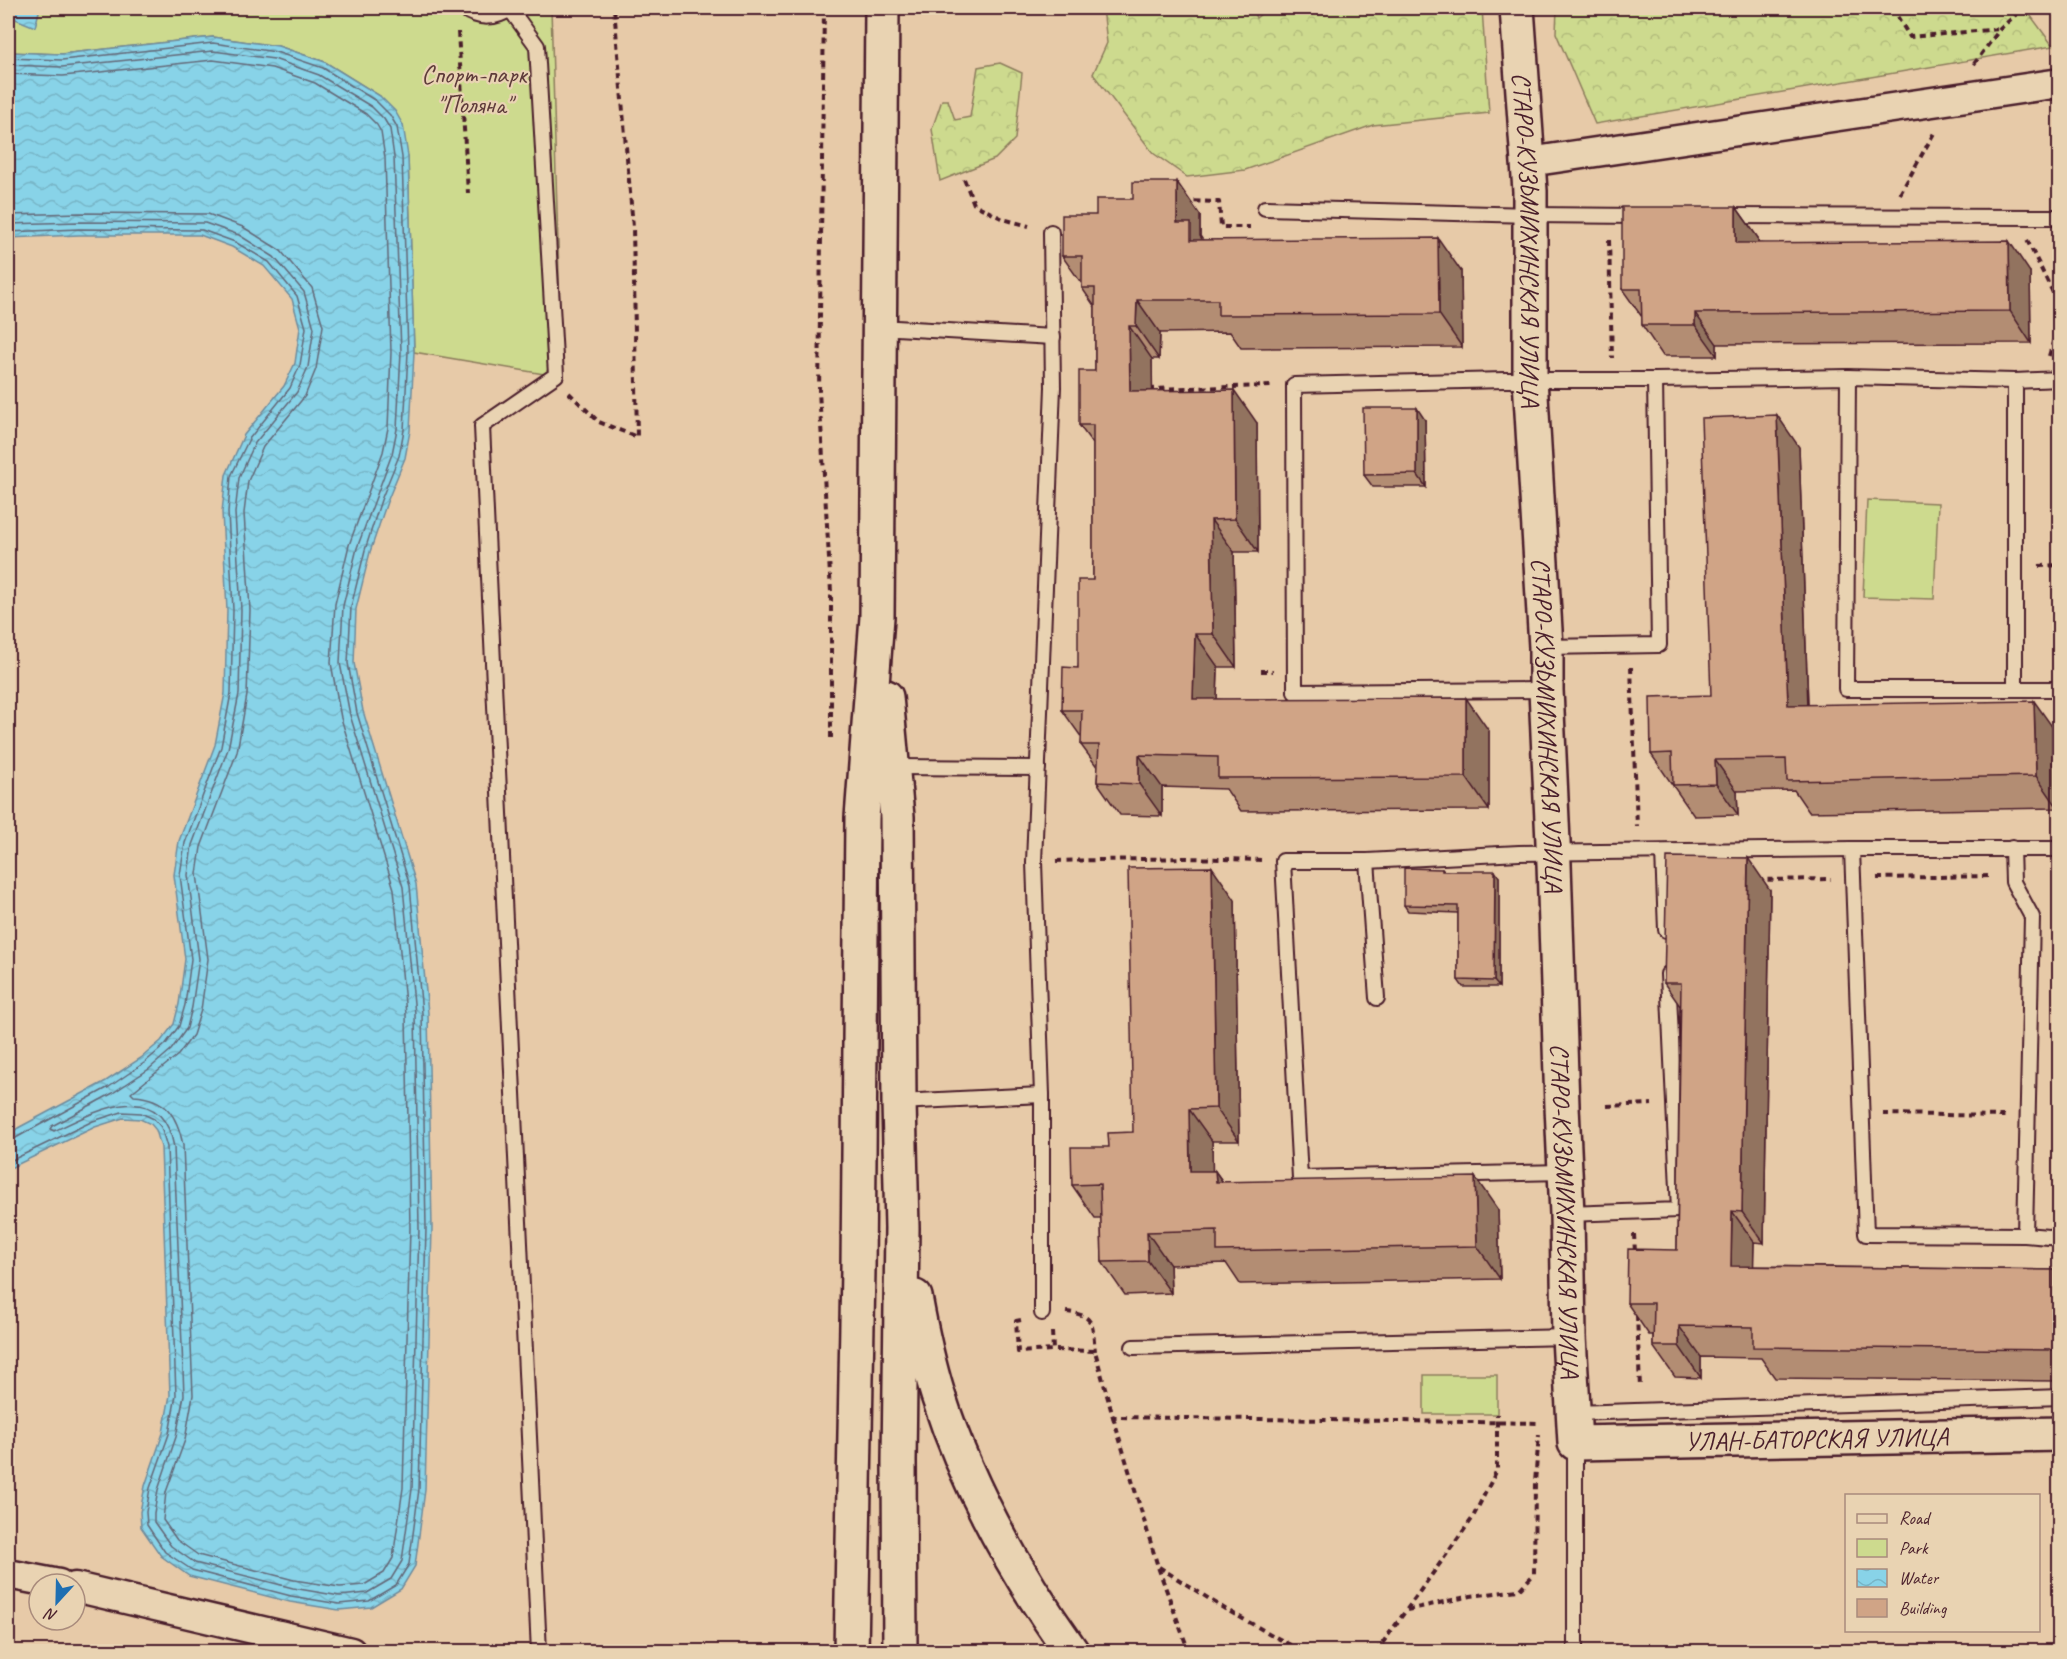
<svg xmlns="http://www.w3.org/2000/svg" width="2067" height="1659" viewBox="0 0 2067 1659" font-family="Caveat,sans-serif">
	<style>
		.green { fill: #cdda8e; stroke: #8c7c5c; stroke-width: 1.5 }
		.forest { fill: url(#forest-crowns); stroke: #8c7c5c; stroke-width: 1.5 }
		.water { fill: url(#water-waves); stroke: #6f8b9c; stroke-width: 1.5 }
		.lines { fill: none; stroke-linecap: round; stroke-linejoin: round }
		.shore { stroke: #636777; stroke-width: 1.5 }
		.service-casing { stroke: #4a1f2b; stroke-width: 18 }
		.minor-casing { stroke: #4a1f2b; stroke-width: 33 }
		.tertiary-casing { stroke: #4a1f2b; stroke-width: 38 }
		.secondary-casing { stroke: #4a1f2b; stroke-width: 38 }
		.path { stroke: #4a1f2b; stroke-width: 4; stroke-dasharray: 6 4.5; stroke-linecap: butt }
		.service { stroke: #e9d3b2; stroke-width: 14 }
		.minor { stroke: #e9d3b2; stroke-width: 28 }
		.tertiary { stroke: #e9d3b2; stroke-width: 33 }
		.secondary { stroke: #e9d3b2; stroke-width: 33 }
		.wall { fill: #b38d73; stroke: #4a1f2b; stroke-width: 1.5 }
		.shaded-wall { fill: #92735e; stroke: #4a1f2b; stroke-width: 1.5 }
		.building { fill: #d0a486; stroke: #4a1f2b; stroke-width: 1.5 }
		.labels { text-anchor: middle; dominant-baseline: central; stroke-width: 4.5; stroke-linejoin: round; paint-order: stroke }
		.park-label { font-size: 26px; fill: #5e3b3a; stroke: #e9d3b2 }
		.street-label { font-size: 26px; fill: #4a1f2b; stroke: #e9d3b2 }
	</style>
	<defs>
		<pattern id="forest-crowns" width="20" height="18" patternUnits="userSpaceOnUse" patternTransform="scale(1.5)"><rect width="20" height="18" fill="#cdda8e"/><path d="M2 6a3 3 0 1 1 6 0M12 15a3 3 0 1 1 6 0" fill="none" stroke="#b2bb7b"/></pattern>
		<pattern id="water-waves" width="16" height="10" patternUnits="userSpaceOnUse" patternTransform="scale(1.5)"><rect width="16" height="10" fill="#88d3e8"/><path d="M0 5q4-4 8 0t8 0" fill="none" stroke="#77b5c7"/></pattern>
	</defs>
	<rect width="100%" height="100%" fill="#e7caa8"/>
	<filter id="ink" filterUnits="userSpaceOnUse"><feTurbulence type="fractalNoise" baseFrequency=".0167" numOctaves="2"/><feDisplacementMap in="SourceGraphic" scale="12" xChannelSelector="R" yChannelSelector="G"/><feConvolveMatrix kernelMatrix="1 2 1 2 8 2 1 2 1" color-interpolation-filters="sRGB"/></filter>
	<g filter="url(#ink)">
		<g class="green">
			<path d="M 8,8 L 551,8 L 562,377 L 414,352 L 408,156 L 380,96 L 325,62 L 278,46 L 213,37 L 61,54 L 8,52 Z"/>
			<path d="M 1867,500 L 1938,503 L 1934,599 L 1863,597 Z"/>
			<rect x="1424" y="1375" width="73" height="39"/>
		</g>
		<g class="forest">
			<path d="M 1103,8 L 1252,8 L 1256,18 L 1268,8 L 1482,8 L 1489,113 L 1373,125 L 1245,170 L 1187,177 L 1153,153 L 1093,74 L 1107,43 Z"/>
			<path d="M 1557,8 L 2025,8 L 2053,46 L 1595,124 L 1556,33 Z"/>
			<path d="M 1000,63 L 1022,73 L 1015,139 L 995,159 L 940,181 L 932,129 L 942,100 L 948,100 L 955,120 L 970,117 L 978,67 Z"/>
		</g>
		<g class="water">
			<path d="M 8,8 L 40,8 L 35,27 L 8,16 Z"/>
			<path d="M 213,37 L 278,46 L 325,62 L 380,96 L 395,111 L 403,125 L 408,156 L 414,352 L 410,431 L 405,458 L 387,502 L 370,552 L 356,609 L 354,663 L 363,711 L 416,884 L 428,1013 L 432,1228 L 425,1490 L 415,1566 L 401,1589 L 371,1607 L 339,1610 L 290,1602 L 189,1576 L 161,1556 L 141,1527 L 140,1512 L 145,1486 L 163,1433 L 170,1395 L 161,1147 L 156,1130 L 151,1124 L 140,1119 L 123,1118 L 95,1127 L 8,1169 L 8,1136 L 18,1128 L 106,1081 L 141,1058 L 161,1041 L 174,1024 L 179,1004 L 185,959 L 174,875 L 179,841 L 215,745 L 225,693 L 227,610 L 222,512 L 226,475 L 244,435 L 284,386 L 295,363 L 300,328 L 292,299 L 264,266 L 232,247 L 200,235 L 79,235 L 8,238 L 8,52 L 61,54 Z"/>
		</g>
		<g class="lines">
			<g class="shore">
				<path d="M 8,58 L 62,60 L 213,43 L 276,52 L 323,68 L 376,101 L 390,115 L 397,127 L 402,157 L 408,352 L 404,430 L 399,456 L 381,500 L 365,550 L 351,607 L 348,663 L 357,713 L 410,886 L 422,1013 L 426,1228 L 419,1489 L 409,1564 L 396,1585 L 369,1601 L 339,1604 L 291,1596 L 192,1570 L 165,1552 L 147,1525 L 146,1512 L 150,1488 L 169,1434 L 176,1395 L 167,1147 L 161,1127 L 154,1119 L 141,1113 L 122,1112 L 93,1121 L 8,1162"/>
				<path d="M 8,65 L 62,67 L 213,51 L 274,59 L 319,75 L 372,107 L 384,119 L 390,129 L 394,157 L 401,352 L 397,429 L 392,454 L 357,548 L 343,606 L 340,663 L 350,715 L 403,887 L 415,1014 L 419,1228 L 412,1489 L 402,1561 L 391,1579 L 367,1593 L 340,1596 L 293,1588 L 195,1563 L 171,1546 L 154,1522 L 154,1513 L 158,1490 L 176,1437 L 184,1395 L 174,1147 C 161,1076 96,1111 54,1131 L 50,1129 L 52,1126 L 113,1093 L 149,1069 L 171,1050 L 187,1028 L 192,1007 L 199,959 L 188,875 L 192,845 L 228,749 L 239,694 L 241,610 L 235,513 L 239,478 L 255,443 L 297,392 L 308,367 L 314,328 L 304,292 L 274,257 L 239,235 L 205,223 L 79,222 L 8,224"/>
				<path d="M 8,74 L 63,76 L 213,60 L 272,68 L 315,83 L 366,114 L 377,125 L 381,132 L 385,158 L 391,352 L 388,428 L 383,452 L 349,545 L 335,604 L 331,663 L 341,718 L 394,889 L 406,1014 L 410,1228 L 403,1488 L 393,1558 L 384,1573 L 364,1585 L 340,1587 L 294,1580 L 198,1555 L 177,1540 L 163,1520 L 166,1492 L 185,1440 L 193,1395 L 183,1145 C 177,1115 166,1098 134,1096 L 131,1093 L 178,1055 L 193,1035 L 201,1010 L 208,959 L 197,874 L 201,847 L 237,752 L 247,695 L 250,610 L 244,513 L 248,481 L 263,447 L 305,396 L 316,369 L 323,326 L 312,288 L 281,251 L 243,227 L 208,214 L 79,213 L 8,215"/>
				<path d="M 8,232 L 79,229 L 202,230 L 235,242 L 269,262 L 297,296 L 306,328 L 300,365 L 290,388 L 249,439 L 231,476 L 228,512 L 233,610 L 231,693 L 221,747 L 185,843 L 180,875 L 191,959 L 185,1005 L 179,1026 L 165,1045 L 144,1063 L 109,1087 L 12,1140 L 8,1141"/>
			</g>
			<g class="service-casing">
				<g id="service">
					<path d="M 463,8 C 479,20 496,19 512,8"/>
					<path d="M 510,9 L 537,46 L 556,375 L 482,426 L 539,1652"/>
					<path d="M 1265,208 L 1531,215 L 1640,216"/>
					<path d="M 1726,216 L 2060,217"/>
					<path d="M 879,327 L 1053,337"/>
					<path d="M 1848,377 L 1846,689 L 2060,689"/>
					<path d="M 1546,647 L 1659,645 L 1655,380"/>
					<path d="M 2015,688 L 2015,381"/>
					<path d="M 1545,690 L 1295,692 L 1294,385 L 1505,380 L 1655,380 L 1848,377 L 2015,381 L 2060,379"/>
					<path d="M 894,767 L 1038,768"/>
					<path d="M 2012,848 L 2013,882 L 2032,917 L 2025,1235"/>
					<path d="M 1852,849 L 1866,1234 L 2025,1235 L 2060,1238"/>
					<path d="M 1663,852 L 1666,930"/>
					<path d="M 1367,861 L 1377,998"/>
					<path d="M 899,1102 L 1042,1095"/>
					<path d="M 1564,1172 L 1300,1178 L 1283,861 L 1367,861 L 1519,853 L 1852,849 L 2060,849"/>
					<path d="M 1567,1214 L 1679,1210 L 1668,974"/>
					<path d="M 1042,1313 L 1042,1095 L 1034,862 L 1053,387 L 1051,232"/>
					<path d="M 1133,1347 L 1569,1337"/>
					<path d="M 1574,1413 L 2060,1397"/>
					<path d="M 1575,1443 L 1575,1652"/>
				</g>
			</g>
			<g class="minor-casing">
				<g id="minor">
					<path d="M 1529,162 L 2060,83"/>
					<path d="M 8,1574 L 59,1584"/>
					<path d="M 75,1587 L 351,1652"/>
				</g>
			</g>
			<g class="tertiary-casing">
				<g id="tertiary">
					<path id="s1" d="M 1517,8 L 1530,191 L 1530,379 L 1546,647 L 1546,690 L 1554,864 L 1562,1106 L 1567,1214 L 1569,1337 L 1575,1443 L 2060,1434"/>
				</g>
			</g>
			<g class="secondary-casing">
				<g id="secondary">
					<path d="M 886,697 L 897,817 L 899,1102 L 902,1228 L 899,1461 L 900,1652"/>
					<path d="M 915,1297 C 921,1330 928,1363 938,1395 C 967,1486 1016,1574 1072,1652"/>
					<path d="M 851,1652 L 858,1269 L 862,818 L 877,617 L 882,8"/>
				</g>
			</g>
			<g class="path">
				<path d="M 824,8 L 819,391 L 831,592 L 831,742"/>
				<path d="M 1892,8 L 1910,37 L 1999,29"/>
				<path d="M 458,32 L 468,193"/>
				<path d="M 1974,64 L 2000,29 L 2023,8"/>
				<path d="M 964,179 L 974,204 L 1003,219 L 1029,226"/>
				<path d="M 1900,194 L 1934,133"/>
				<path d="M 1184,201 L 1219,202 L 1221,227 L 1250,227"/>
				<path d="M 1609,240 L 1612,358"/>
				<path d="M 2027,240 L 2060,307"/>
				<path d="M 2049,356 L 2060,319"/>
				<path d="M 1149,389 L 1271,386"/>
				<path d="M 569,393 L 599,422 L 637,437 L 633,227 L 614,8"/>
				<path d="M 2039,566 L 2060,565"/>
				<path d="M 1631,667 L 1637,827"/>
				<path d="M 1261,671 L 1273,671"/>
				<path d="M 1056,861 L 1187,858 L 1261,860"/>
				<path d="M 1877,878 L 1990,876"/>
				<path d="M 1757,880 L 1831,879"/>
				<path d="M 1607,1106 L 1652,1104"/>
				<path d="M 1883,1114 L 2005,1116"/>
				<path d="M 1634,1234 L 1635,1253"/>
				<path d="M 1066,1312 C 1096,1315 1092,1325 1095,1351"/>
				<path d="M 1637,1315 L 1640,1388"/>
				<path d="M 1021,1320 L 1016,1321 L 1018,1352 L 1053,1350"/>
				<path d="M 1052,1332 L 1053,1350 L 1095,1351 L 1113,1417 L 1541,1423"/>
				<path d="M 1113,1417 L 1158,1567 L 1189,1652"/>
				<path d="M 1159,1567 L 1225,1609 L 1303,1652"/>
				<path d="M 1407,1610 L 1471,1596 L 1519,1590 L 1534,1574 L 1535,1482 L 1539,1435"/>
				<path d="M 1376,1652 L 1472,1519 L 1497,1470 L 1497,1414"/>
			</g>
			<use href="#service" class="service"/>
			<use href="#minor" class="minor"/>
			<use href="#tertiary" class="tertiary"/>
			<use href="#secondary" class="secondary"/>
		</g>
		<g class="wall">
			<path d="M 1736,207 L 1758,238 L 1758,243 L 2030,272 L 2031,343 L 1717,344 L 1717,356 L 1663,356 L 1642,325 L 1642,317 L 1622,289 Z"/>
			<path d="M 1200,215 L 1200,236 L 1202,240 L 1461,271 L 1462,347 L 1241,348 L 1230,332 L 1160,333 L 1159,359 L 1152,359 L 1152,391 L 1257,423 L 1258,552 L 1234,552 L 1236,667 L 1218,667 L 1217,699 L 1489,731 L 1489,810 L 1241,811 L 1226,789 L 1162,787 L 1162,816 L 1120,815 L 1097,782 L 1098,768 L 1081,745 L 1082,738 L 1062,710 L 1078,668 L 1093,580 L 1093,444 L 1079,425 L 1095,371 L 1095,307 L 1082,288 L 1082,284 L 1062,256 Z"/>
			<path d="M 1425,420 L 1426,487 L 1373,487 L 1364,475 Z"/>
			<path d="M 1799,447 L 1808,705 L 2056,732 L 2058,808 L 1809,812 L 1794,790 L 1737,791 L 1738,815 L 1694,816 L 1651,754 L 1711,695 Z"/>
			<path d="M 1442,869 L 1444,871 L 1499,877 L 1499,987 L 1463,987 L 1458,980 L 1458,913 L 1408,911 L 1404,905 Z"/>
			<path d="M 1770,890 L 1764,1243 L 1754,1242 L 1753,1266 L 2054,1270 L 2060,1277 L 2060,1381 L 1775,1378 L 1761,1358 L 1701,1357 L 1701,1378 L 1675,1377 L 1653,1346 L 1653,1335 L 1649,1335 L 1627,1303 L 1677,1250 L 1680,1006 L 1664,983 Z"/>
			<path d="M 1235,900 L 1239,1141 L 1212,1141 L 1212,1171 L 1215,1171 L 1223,1182 L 1498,1210 L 1500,1279 L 1240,1284 L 1226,1263 L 1170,1265 L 1171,1293 L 1125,1295 L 1102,1262 L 1101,1218 L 1095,1218 L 1072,1185 L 1109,1147 L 1133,1132 Z"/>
		</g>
		<g class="shaded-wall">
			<path d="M 1177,182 L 1200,215 L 1200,236 L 1214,256 L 1214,273 L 1177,223 Z"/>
			<path d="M 1736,207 L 1758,238 L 1758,275 L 1736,243 Z"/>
			<path d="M 1438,238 L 1461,271 L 1462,347 L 1439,314 Z"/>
			<path d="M 2009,241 L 2030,272 L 2031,343 L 2010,311 Z"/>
			<path d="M 1137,300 L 1160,333 L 1159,359 L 1136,326 Z"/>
			<path d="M 1695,313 L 1717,344 L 1717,356 L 1695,325 Z"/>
			<path d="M 1129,326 L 1152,359 L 1153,424 L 1130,391 Z"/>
			<path d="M 1234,390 L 1257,423 L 1258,552 L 1235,519 Z"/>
			<path d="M 1417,408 L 1425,420 L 1426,487 L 1417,474 Z"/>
			<path d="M 1777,415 L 1799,447 L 1809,737 L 1788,705 Z"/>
			<path d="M 1211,520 L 1234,552 L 1236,667 L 1213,634 Z"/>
			<path d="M 1195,634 L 1218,667 L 1216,732 L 1193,699 Z"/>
			<path d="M 1466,698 L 1489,731 L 1489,810 L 1466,777 Z"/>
			<path d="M 2034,701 L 2056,732 L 2058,808 L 2036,776 Z"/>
			<path d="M 1139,755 L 1162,787 L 1162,816 L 1139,784 Z"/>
			<path d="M 1715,760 L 1737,791 L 1738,815 L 1716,784 Z"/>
			<path d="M 1748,858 L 1770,890 L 1764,1243 L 1742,1212 Z"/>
			<path d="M 1212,867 L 1235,900 L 1239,1141 L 1216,1108 Z"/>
			<path d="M 1495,871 L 1499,877 L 1499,987 L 1494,981 Z"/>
			<path d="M 1189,1109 L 1212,1141 L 1213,1204 L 1190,1171 Z"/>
			<path d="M 1215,1171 L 1238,1204 L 1216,1182 Z"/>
			<path d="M 1475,1177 L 1498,1210 L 1500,1279 L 1477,1246 Z"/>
			<path d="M 1732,1211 L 1754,1242 L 1753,1297 L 1731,1266 Z"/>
			<path d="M 1147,1232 L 1170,1265 L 1171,1293 L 1148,1261 Z"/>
			<path d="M 2054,1270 L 2060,1277 L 2060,1358 L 2054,1350 Z"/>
			<path d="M 1679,1326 L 1701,1357 L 1701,1378 L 1679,1346 Z"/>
		</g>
		<g class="building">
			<path d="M 1133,182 L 1177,182 L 1177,223 L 1191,223 L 1191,240 L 1438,238 L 1439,314 L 1218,315 L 1218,300 L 1137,300 L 1136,326 L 1129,326 L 1130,391 L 1234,390 L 1235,519 L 1211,520 L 1213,634 L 1195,634 L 1193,699 L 1466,698 L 1466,777 L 1218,778 L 1218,757 L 1139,755 L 1139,784 L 1097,782 L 1099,745 L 1081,745 L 1082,710 L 1062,710 L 1063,667 L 1078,668 L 1078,580 L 1093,580 L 1093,425 L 1079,425 L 1079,371 L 1095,371 L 1095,288 L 1082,288 L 1082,256 L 1062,256 L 1062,215 L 1096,215 L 1096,199 L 1133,199 Z"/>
			<path d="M 1622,207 L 1736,207 L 1736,243 L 2009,241 L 2010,311 L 1695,313 L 1695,325 L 1642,325 L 1641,289 L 1622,289 Z"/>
			<path d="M 1363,408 L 1417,408 L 1417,474 L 1364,475 Z"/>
			<path d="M 1777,415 L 1788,705 L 2034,701 L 2036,776 L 1787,781 L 1786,759 L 1715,760 L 1716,784 L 1673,785 L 1672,753 L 1651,754 L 1650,697 L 1711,695 L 1701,418 Z"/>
			<path d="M 1667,857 L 1748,858 L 1742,1212 L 1732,1211 L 1731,1266 L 2054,1270 L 2054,1350 L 1753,1347 L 1753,1327 L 1679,1326 L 1679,1346 L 1653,1346 L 1654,1303 L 1627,1303 L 1628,1249 L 1677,1250 L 1681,983 L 1664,983 Z"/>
			<path d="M 1212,867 L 1216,1108 L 1189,1109 L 1190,1171 L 1215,1171 L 1216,1182 L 1475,1177 L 1477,1246 L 1217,1251 L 1217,1230 L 1147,1232 L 1148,1261 L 1102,1262 L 1100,1184 L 1072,1185 L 1071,1147 L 1109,1147 L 1108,1133 L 1133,1132 L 1128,868 Z"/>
			<path d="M 1404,868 L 1442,869 L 1442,871 L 1495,871 L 1494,981 L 1458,980 L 1458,906 L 1404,905 Z"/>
		</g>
	</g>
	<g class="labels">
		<g class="park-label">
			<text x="474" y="74">Спорт-парк<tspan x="474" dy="30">"Поляна"</tspan></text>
		</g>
		<g class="street-label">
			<text stroke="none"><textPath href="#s1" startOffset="232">СТАРО-КУЗЬМИХИНСКАЯ УЛИЦА</textPath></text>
			<text stroke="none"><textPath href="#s1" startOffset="718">СТАРО-КУЗЬМИХИНСКАЯ УЛИЦА</textPath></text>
			<text stroke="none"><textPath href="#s1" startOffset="1204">СТАРО-КУЗЬМИХИНСКАЯ УЛИЦА</textPath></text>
			<text stroke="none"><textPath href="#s1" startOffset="1678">УЛАН-БАТОРСКАЯ УЛИЦА</textPath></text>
		</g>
	</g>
	<rect width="2067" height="1659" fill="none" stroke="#e9d3b2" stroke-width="30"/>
	<rect x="15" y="15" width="2037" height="1629" fill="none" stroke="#4a1f2b" stroke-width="2" filter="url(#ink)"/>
	<rect x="1845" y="1494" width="195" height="138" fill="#e9d3b2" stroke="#a98b7c" stroke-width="1.5"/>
	<rect x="1857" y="1514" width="30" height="9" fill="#e9d3b2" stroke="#a98b7c" stroke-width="1.5"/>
	<text x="1899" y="1524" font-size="18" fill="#4a1f2b">Road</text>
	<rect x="1857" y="1539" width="30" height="18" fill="#cdda8e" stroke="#a98b7c" stroke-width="1.5"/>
	<text x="1899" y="1554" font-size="18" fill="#4a1f2b">Park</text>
	<rect x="1857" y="1569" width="30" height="18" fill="url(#water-waves)" stroke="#a98b7c" stroke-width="1.5"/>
	<text x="1899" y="1584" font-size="18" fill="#4a1f2b">Water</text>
	<rect x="1857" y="1599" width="30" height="18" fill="#d0a486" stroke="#a98b7c" stroke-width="1.5"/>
	<text x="1899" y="1614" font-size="18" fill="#4a1f2b">Building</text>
	<g transform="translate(57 1602) rotate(202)"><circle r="28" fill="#e9d3b2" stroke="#a98b7c" stroke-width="1.5"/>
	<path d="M0-4.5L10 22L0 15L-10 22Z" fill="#1f6fb2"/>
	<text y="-9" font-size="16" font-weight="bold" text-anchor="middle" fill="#4a1f2b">N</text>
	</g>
</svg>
